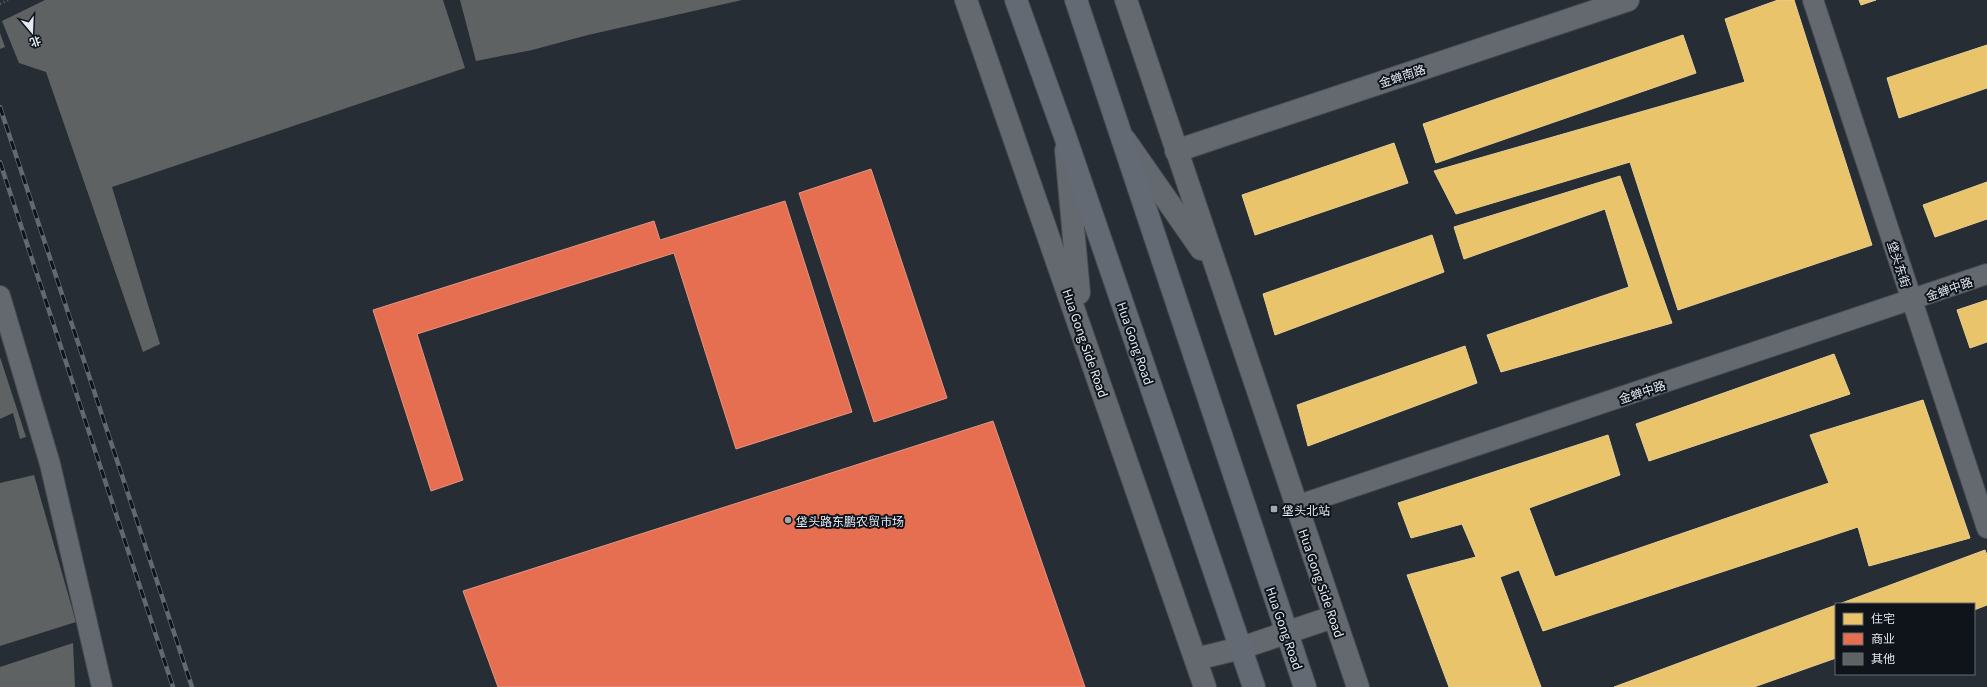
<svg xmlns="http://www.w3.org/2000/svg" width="1987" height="687" viewBox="0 0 1987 687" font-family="Georgia,'Noto Sans SC',serif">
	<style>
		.homes { fill: #e9c46a; stroke: #e7cf93 }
		.shops { fill: #e76f51; stroke: #e69482 }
		.building { fill: #5e6262 }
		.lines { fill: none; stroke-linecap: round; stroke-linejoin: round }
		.minor-casing { stroke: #464b52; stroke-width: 22 }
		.tertiary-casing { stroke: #464b52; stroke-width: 24 }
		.primary-casing { stroke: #464b52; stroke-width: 24 }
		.path { stroke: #656a70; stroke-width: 2.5; stroke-dasharray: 1 3; stroke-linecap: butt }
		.minor { stroke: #646970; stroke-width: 20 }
		.tertiary { stroke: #646970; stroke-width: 22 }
		.primary { stroke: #636a74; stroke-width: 22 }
		.rail-casing { stroke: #636970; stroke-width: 4.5 }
		.rail { stroke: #0f141a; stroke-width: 3; stroke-dasharray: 9; stroke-linecap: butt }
		.poi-dot { fill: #a1a8b1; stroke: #0f141a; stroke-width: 1.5 }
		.labels { text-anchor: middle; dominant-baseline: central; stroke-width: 4; stroke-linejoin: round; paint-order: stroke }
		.street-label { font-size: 12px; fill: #e3eaf4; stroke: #0f141a }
		.poi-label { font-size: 12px; fill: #e3eaf4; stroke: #0f141a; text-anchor: start }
	</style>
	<rect width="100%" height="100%" fill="#272d34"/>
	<g class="homes">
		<path d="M 1778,0 L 1794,0 L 1872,245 L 1678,310 L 1630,162 L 1456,214 L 1434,171 L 1745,82 L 1725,19 Z"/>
		<path d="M 1859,0 L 1876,0 L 1861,5 Z"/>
		<path d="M 1683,35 L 1696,73 L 1436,163 L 1423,124 Z"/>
		<path d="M 1987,45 L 1987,88 L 1899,118 L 1887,78 Z"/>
		<path d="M 1394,143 L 1408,183 L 1255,235 L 1242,195 Z"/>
		<path d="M 1620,176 L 1672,323 L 1501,372 L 1487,335 L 1629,287 L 1605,209 L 1464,259 L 1454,227 Z"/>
		<path d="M 1987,182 L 1987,219 L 1935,237 L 1923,205 Z"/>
		<path d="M 1432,235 L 1444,272 L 1275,335 L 1263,294 Z"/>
		<path d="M 1987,300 L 1987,342 L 1970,348 L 1957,310 Z"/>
		<path d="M 1465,346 L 1477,383 L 1308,446 L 1297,405 Z"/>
		<path d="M 1834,354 L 1850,394 L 1649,461 L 1636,424 Z"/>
		<path d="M 1923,400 L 1970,538 L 1869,566 L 1858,527 L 1543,631 L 1519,570 L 1500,577 L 1541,687 L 1449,687 L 1407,575 L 1476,557 L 1462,524 L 1411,538 L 1398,503 L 1608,435 L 1620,475 L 1529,508 L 1555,577 L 1829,483 L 1810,435 Z"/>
		<path d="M 1985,550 L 1987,555 L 1987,605 L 1974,610 L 1974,604 L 1839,604 Z"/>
		<path d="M 1836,605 L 1836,658 L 1754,687 L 1614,687 Z"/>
	</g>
	<g class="shops">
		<path d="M 871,169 L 947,398 L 874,422 L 799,193 Z"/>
		<path d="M 785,201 L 852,412 L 736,449 L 674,253 L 417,334 L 463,480 L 431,491 L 373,310 L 654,221 L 660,240 Z"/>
		<path d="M 993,421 L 1085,687 L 498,687 L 463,591 Z"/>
	</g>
	<g class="building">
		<path d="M 45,0 L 443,0 L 465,68 L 112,187 L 160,344 L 143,352 L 46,72 L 19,63 L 2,21 Z"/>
		<path d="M 460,0 L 742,0 L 588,35 L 532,50 L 476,61 Z"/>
		<path d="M 0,33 L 5,47 L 0,49 Z"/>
		<path d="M 0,357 L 26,437 L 20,439 L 13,413 L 0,419 Z"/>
		<path d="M 34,475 L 76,622 L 0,646 L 0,483 Z"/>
		<path d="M 73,643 L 75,687 L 0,687 L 0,667 Z"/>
	</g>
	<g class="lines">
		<g class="minor-casing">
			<g id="minor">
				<path d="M 1813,0 L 1987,528"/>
				<path d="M 0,296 L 50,464 L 102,687"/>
				<path d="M 1296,506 L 1987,274"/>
			</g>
		</g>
		<g class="tertiary-casing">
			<g id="tertiary">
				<path d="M 966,0 L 1205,687"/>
				<path d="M 1126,0 L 1358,687"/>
				<path d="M 1125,140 L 1201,249"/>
				<path d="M 1066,150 L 1079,293"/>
				<path d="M 1176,151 L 1628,0"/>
				<path d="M 1196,659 L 1241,648 L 1333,617"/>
			</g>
		</g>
		<g class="primary-casing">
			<g id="primary">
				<path d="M 1016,0 L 1065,136 L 1254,687"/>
				<path d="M 1076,0 L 1305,687"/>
			</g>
		</g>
		<path class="path" d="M 0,4 L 8,0"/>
		<use href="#minor" class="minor"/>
		<use href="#tertiary" class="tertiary"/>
		<use href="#primary" class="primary"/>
		<g class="rail-casing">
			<g id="rail">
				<path d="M 0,107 L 192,687"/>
				<path d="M 0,162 L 173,687"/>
			</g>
		</g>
		<use href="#rail" class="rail"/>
	</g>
	<g class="poi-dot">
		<rect x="1270" y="505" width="8" height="8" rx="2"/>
		<circle cx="788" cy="520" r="4"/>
	</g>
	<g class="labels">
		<g class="street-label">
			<text transform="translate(1402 75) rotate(-18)">金蝉南路</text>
			<text transform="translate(1900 264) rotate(72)">垡头东街</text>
			<text transform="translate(1949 288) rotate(-19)">金蝉中路</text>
			<text transform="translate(1086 343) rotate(71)">Hua Gong Side Road</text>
			<text transform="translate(1136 343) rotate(71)">Hua Gong Road</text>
			<text transform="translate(1642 391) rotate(-18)">金蝉中路</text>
			<text transform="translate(1322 583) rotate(71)">Hua Gong Side Road</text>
			<text transform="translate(1285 628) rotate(71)">Hua Gong Road</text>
		</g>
		<g class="poi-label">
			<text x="1282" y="509">垡头北站</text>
			<text x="796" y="520">垡头路东鹏农贸市场</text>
		</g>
	</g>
	<rect x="1835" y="603" width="140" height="72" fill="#0f141a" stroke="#646a71"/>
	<rect x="1843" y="613" width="20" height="12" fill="#e9c46a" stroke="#646a71"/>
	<text x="1871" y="623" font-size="12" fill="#e3eaf4">住宅</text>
	<rect x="1843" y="633" width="20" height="12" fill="#e76f51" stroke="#646a71"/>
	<text x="1871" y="643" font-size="12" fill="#e3eaf4">商业</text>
	<rect x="1843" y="653" width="20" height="12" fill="#5e6262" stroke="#646a71"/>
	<text x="1871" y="663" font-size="12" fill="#e3eaf4">其他</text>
	<g transform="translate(32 32) rotate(161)" stroke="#0f141a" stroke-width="3" paint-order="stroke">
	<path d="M0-3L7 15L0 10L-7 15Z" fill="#e3eaf4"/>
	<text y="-6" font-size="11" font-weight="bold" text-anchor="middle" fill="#e3eaf4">北</text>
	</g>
</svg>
